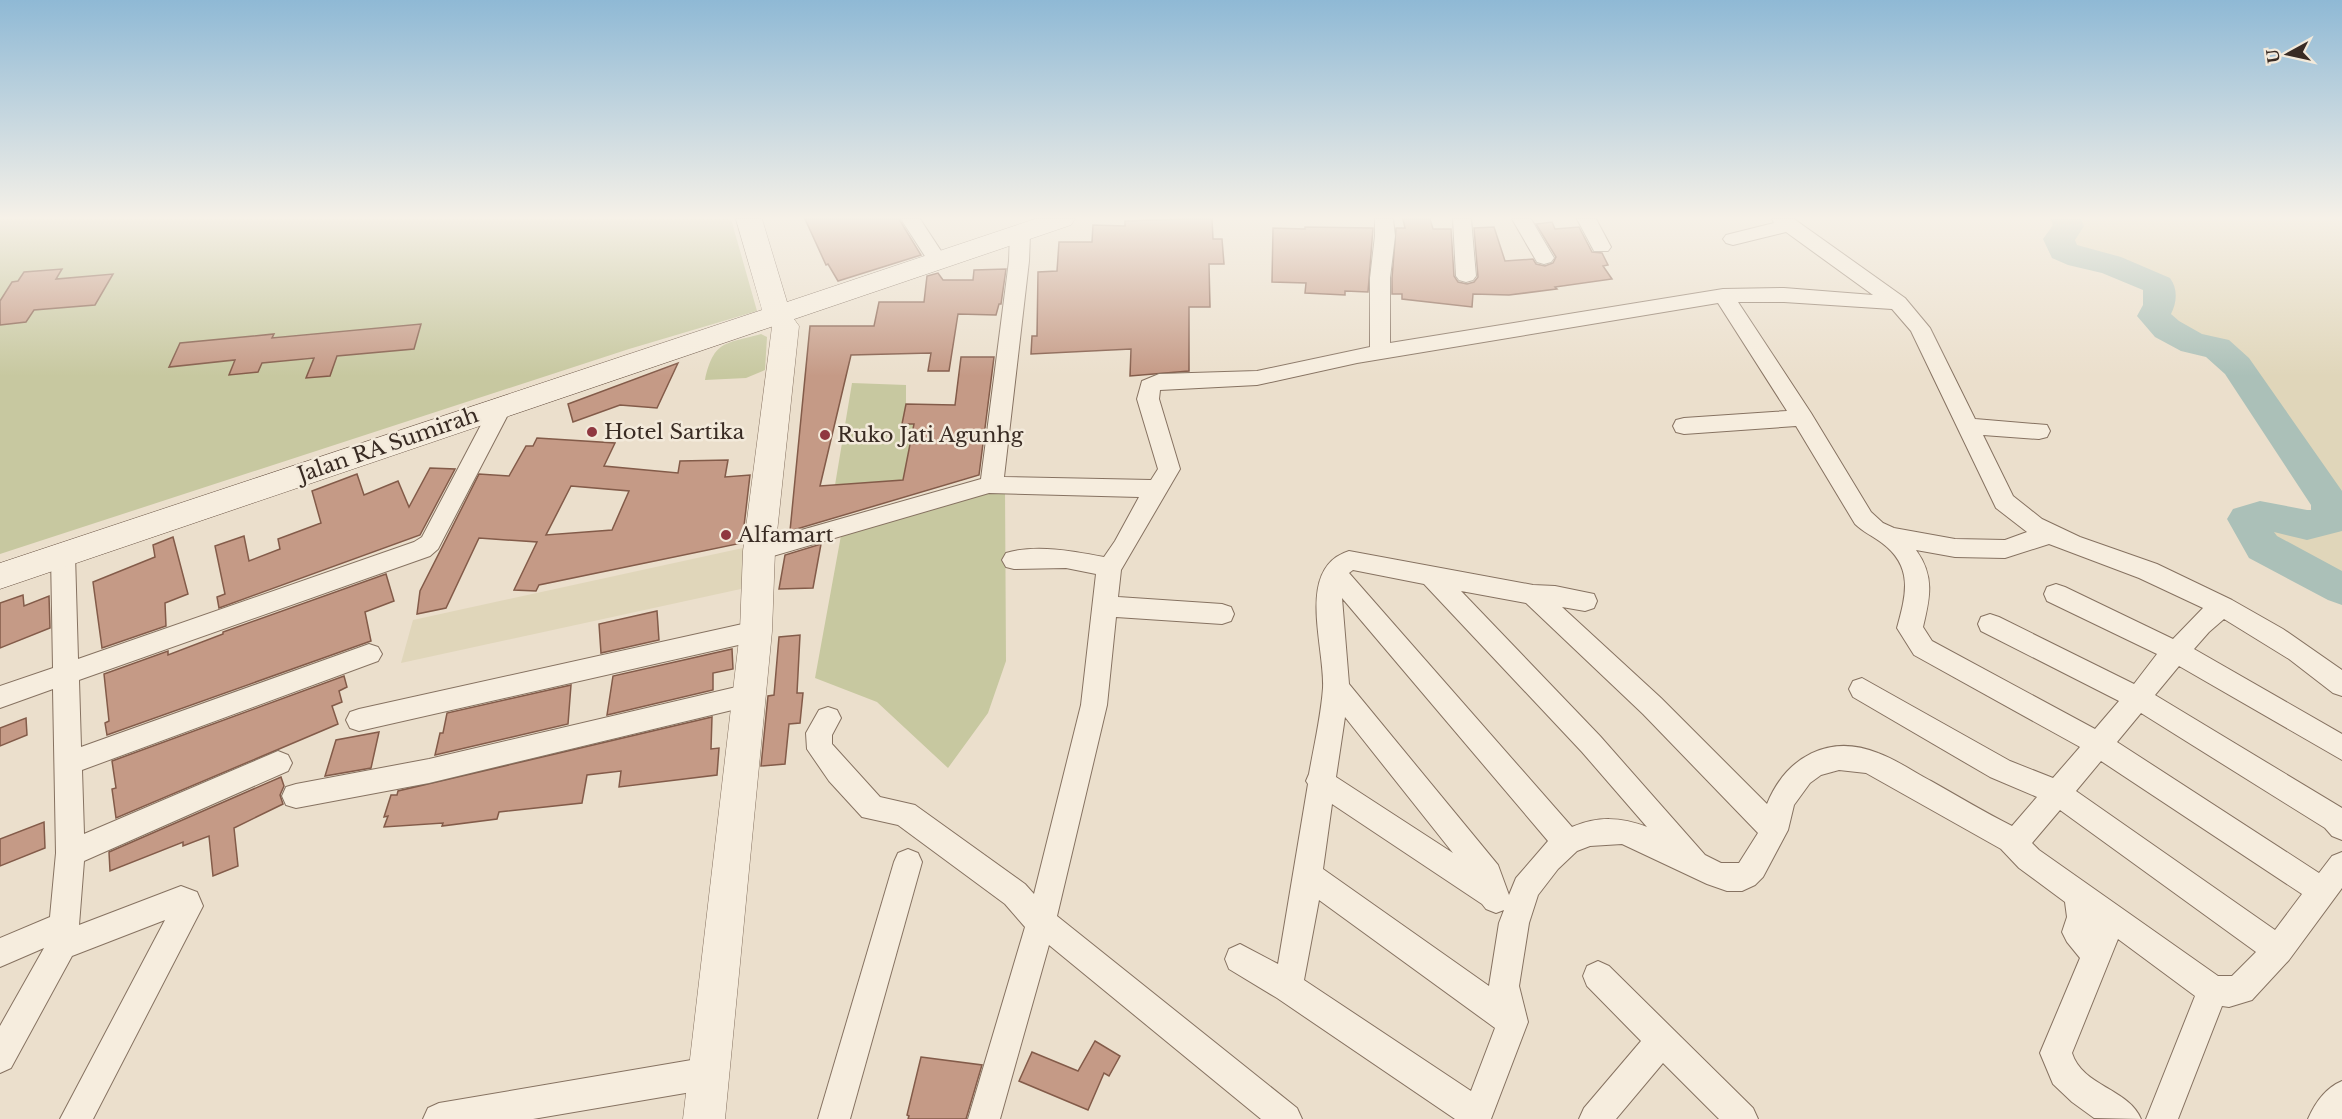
<svg xmlns="http://www.w3.org/2000/svg" width="2342" height="1119" viewBox="0 0 2342 1119" font-family="'Libre Baskerville',serif">
	<style>
		.farmland { fill: #e0d6ba }
		.green { fill: #c7c8a0 }
		.lines { fill: none; stroke-linecap: round; stroke-linejoin: round }
		.river { fill: #abc0b8; fill-rule: evenodd }
		.building { fill: #c59a86; stroke: #835b49; stroke-width: 1.5; fill-rule: evenodd }
		.minor-casing { stroke: #867261; stroke-width: 2 }
		.tertiary-casing { stroke: #867261; stroke-width: 1 }
		.secondary-casing { stroke: #695344; stroke-width: 1 }
		.minor { fill: #f6edde; fill-rule: evenodd }
		.tertiary { fill: #f6edde; fill-rule: evenodd }
		.secondary { fill: #f6edde; fill-rule: evenodd }
		.poi-dot { fill: #8f3740; stroke: #f3eadb; stroke-width: 2 }
		.labels { text-anchor: middle; dominant-baseline: central; stroke-width: 5; stroke-linejoin: round; paint-order: stroke }
		.poi-label { font-size: 21px; fill: #392b23; stroke: #f3eadb; text-anchor: start }
		.street-label { font-size: 21px; fill: #392b23; stroke: #f3eadb }
	</style>
	<rect width="100%" height="100%" fill="#ebdfcc"/>
	<g class="farmland">
		<path d="M 2065,219 L 2342,219 L 2342,589 L 2263,547 L 2246,519 L 2260,515 L 2307,525 L 2329,521 L 2330,503 L 2237,367 L 2217,348 L 2193,343 L 2167,329 L 2154,316 L 2159,305 L 2158,285 L 2110,264 L 2079,258 L 2063,251 L 2059,239 L 2069,227 Z"/>
		<path d="M 752,546 L 750,587 L 401,663 L 413,620 Z"/>
	</g>
	<g class="green">
		<path d="M 0,219 L 731,219 L 757,311 L 629,349 L 0,554 Z"/>
		<path d="M 761,334 L 767,337 L 765,370 L 746,378 L 705,380 C 714,340 725,344 761,334 Z"/>
		<path d="M 852,383 L 906,385 L 906,404 L 914,424 L 903,480 L 835,485 Z"/>
		<path d="M 1005,488 L 1006,661 L 988,713 L 948,768 L 877,702 L 815,678 L 842,530 Z"/>
	</g>
	<g class="lines">
		<path class="river" d="M 2050,219 L 2081,219 L 2084,226 L 2075,240 L 2077,245 L 2121,257 L 2170,278 C 2178,289 2177,302 2171,314 L 2179,321 L 2202,334 L 2229,340 L 2249,358 L 2342,491 L 2342,531 L 2307,540 L 2274,532 L 2277,536 L 2342,571 L 2342,605 L 2328,600 L 2249,558 L 2227,519 L 2233,509 L 2260,501 L 2307,510 L 2311,510 L 2311,505 L 2225,374 L 2206,357 L 2181,351 L 2155,337 L 2137,316 L 2143,305 L 2143,290 L 2102,273 L 2068,265 L 2052,258 L 2043,239 L 2053,225 Z"/>
	</g>
	<g class="building">
		<path d="M 805,219 L 899,219 L 921,255 L 838,281 L 828,264 L 826,265 Z"/>
		<path d="M 1190,219 L 1212,219 L 1213,239 L 1222,239 L 1224,264 L 1209,264 L 1210,307 L 1189,307 L 1189,371 L 1130,376 L 1131,349 L 1031,354 L 1032,336 L 1037,336 L 1038,272 L 1057,271 L 1059,242 L 1092,242 L 1093,225 L 1125,226 L 1125,221 Z"/>
		<path d="M 1403,219 L 1430,219 L 1433,229 L 1451,229 L 1454,276 L 1458,282 L 1467,284 L 1474,282 L 1478,277 L 1474,228 L 1494,227 L 1505,261 L 1533,259 L 1536,264 L 1545,266 L 1553,263 L 1556,257 L 1536,224 L 1552,222 L 1555,229 L 1579,227 L 1592,252 L 1602,253 L 1608,265 L 1603,266 L 1612,279 L 1555,287 L 1557,289 L 1509,295 L 1473,294 L 1472,307 L 1402,299 L 1402,294 L 1392,294 L 1392,278 L 1396,228 L 1405,228 Z"/>
		<path d="M 1305,227 L 1373,228 L 1368,292 L 1345,291 L 1345,295 L 1305,293 L 1306,283 L 1272,282 L 1273,228 L 1305,229 Z"/>
		<path d="M 62,269 L 56,279 L 113,274 L 95,305 L 34,310 L 26,322 L 0,325 L 0,301 L 12,282 L 18,281 L 24,272 Z"/>
		<path d="M 1006,269 L 1001,304 L 999,304 L 996,315 L 958,314 L 949,371 L 928,371 L 931,353 L 851,355 L 820,486 L 903,480 L 914,424 L 902,424 L 906,404 L 955,405 L 961,357 L 994,357 L 979,475 L 790,531 L 810,326 L 874,326 L 879,302 L 924,302 L 927,276 L 938,273 L 943,280 L 973,280 L 974,270 Z"/>
		<path d="M 421,324 L 414,349 L 337,356 L 330,376 L 306,378 L 314,358 L 262,363 L 258,372 L 229,375 L 235,360 L 169,367 L 180,343 L 274,334 L 272,338 Z"/>
		<path d="M 678,363 L 657,408 L 620,405 L 573,422 L 568,404 Z"/>
		<path d="M 537,438 L 615,443 L 604,466 L 678,473 L 680,461 L 728,460 L 725,477 L 750,475 L 742,543 L 539,585 L 536,591 L 514,590 L 537,542 L 479,538 L 446,608 L 417,614 L 420,591 L 479,474 L 509,476 L 526,446 L 533,446 ZM 571,486 L 629,491 L 612,530 L 546,535 Z"/>
		<path d="M 430,468 L 455,469 L 420,535 L 219,608 L 217,597 L 225,594 L 215,546 L 244,536 L 249,561 L 280,549 L 278,539 L 321,523 L 312,491 L 357,474 L 364,495 L 398,481 L 409,507 Z"/>
		<path d="M 173,537 L 188,594 L 165,603 L 166,626 L 102,648 L 93,582 L 155,557 L 153,545 Z"/>
		<path d="M 821,544 L 813,588 L 779,589 L 785,555 Z"/>
		<path d="M 386,574 L 394,601 L 365,612 L 371,641 L 107,735 L 105,723 L 109,721 L 104,674 L 168,651 L 168,655 L 223,634 L 223,632 Z"/>
		<path d="M 23,595 L 24,606 L 49,596 L 50,628 L 0,648 L 0,603 Z"/>
		<path d="M 657,611 L 659,640 L 601,653 L 599,624 Z"/>
		<path d="M 800,635 L 797,693 L 803,693 L 800,723 L 789,724 L 785,764 L 761,766 L 768,696 L 774,695 L 779,637 Z"/>
		<path d="M 732,649 L 733,669 L 713,673 L 713,690 L 607,715 L 613,676 Z"/>
		<path d="M 344,676 L 347,687 L 339,691 L 342,702 L 332,706 L 338,724 L 116,818 L 112,789 L 116,788 L 112,761 Z"/>
		<path d="M 571,685 L 568,724 L 435,755 L 440,733 L 443,733 L 447,713 Z"/>
		<path d="M 712,717 L 711,749 L 719,748 L 717,775 L 619,787 L 621,771 L 587,775 L 582,803 L 499,812 L 497,819 L 442,826 L 443,823 L 384,827 L 388,816 L 384,817 L 391,795 L 397,795 L 398,791 Z"/>
		<path d="M 26,718 L 27,735 L 0,746 L 0,728 Z"/>
		<path d="M 379,732 L 371,768 L 325,776 L 336,740 Z"/>
		<path d="M 281,777 L 284,786 L 280,795 L 283,804 L 234,828 L 238,866 L 213,876 L 209,836 L 183,846 L 183,842 L 110,871 L 109,852 Z"/>
		<path d="M 44,822 L 45,848 L 0,866 L 0,839 Z"/>
		<path d="M 1095,1041 L 1120,1056 L 1109,1076 L 1104,1073 L 1088,1110 L 1019,1081 L 1032,1052 L 1078,1071 Z"/>
		<path d="M 921,1057 L 982,1065 L 966,1119 L 908,1119 L 909,1116 L 907,1115 Z"/>
	</g>
	<g class="lines">
		<g class="minor-casing">
			<g id="minor">
				<path d="M 901,219 L 920,219 L 947,260 L 944,264 L 937,266 L 930,264 Z"/>
				<path d="M 1375,219 L 1393,219 L 1395,236 L 1390,278 L 1390,343 L 1723,289 L 1784,288 L 1873,295 L 1786,232 L 1733,245 L 1726,243 L 1723,239 L 1726,235 L 1774,223 L 1772,219 L 1794,219 L 1905,298 L 1930,328 L 1975,419 L 2047,425 L 2050,431 L 2047,437 L 2039,439 L 1983,435 L 2013,496 L 2042,519 L 2080,537 L 2157,564 L 2232,600 L 2283,629 L 2342,670 L 2342,696 L 2333,693 L 2289,659 L 2224,619 L 2209,632 L 2194,649 L 2342,734 L 2342,760 L 2179,666 L 2155,695 L 2342,808 L 2342,840 L 2332,836 L 2325,828 L 2141,713 L 2117,742 L 2319,873 L 2332,856 L 2342,852 L 2342,888 L 2289,960 L 2252,1000 L 2229,1007 L 2222,1006 L 2178,1119 L 2146,1119 L 2195,996 L 2118,939 L 2072,1053 C 2082,1086 2129,1089 2141,1119 L 2094,1118 L 2072,1102 L 2053,1084 L 2040,1053 L 2080,958 L 2067,942 L 2062,932 L 2067,917 L 2065,902 L 2019,868 L 2001,849 L 1866,773 L 1839,770 L 1821,775 L 1810,783 L 1794,805 L 1788,830 L 1763,877 L 1755,885 L 1742,891 L 1727,891 L 1707,884 L 1622,844 L 1590,846 L 1577,851 L 1558,869 L 1538,895 L 1529,923 L 1519,986 L 1528,1022 L 1491,1119 L 1455,1119 L 1277,998 L 1229,969 L 1225,959 L 1229,949 L 1240,944 L 1278,964 L 1308,784 L 1306,781 L 1309,774 C 1314,746 1321,716 1323,688 C 1325,646 1295,568 1349,551 L 1533,585 L 1555,586 L 1594,594 L 1597,601 L 1594,608 L 1585,611 L 1562,607 L 1661,698 L 1767,804 C 1786,757 1829,733 1878,753 C 1897,760 1914,772 1931,781 C 1958,796 1984,812 2012,826 L 2037,797 L 1990,777 L 1853,697 L 1849,689 L 1853,681 L 1862,678 L 2010,761 L 2053,778 L 2080,747 L 1914,655 L 1897,628 C 1906,595 1914,567 1882,543 C 1873,536 1863,532 1855,524 L 1796,426 L 1684,434 L 1676,432 L 1673,426 L 1676,420 L 1684,418 L 1787,411 L 1718,303 L 1357,363 L 1257,385 L 1160,390 L 1159,399 L 1180,469 L 1121,570 L 1118,597 L 1222,604 L 1231,607 L 1234,614 L 1231,621 L 1222,624 L 1116,617 L 1107,705 L 1057,916 L 1297,1108 L 1302,1119 L 1261,1119 L 1049,945 L 1000,1119 L 968,1119 L 1025,927 L 1005,904 L 898,825 L 862,817 L 829,781 L 807,749 L 806,733 L 819,710 L 828,707 L 837,710 L 841,718 L 832,735 L 832,744 L 880,797 L 915,805 L 1025,884 L 1034,894 L 1081,705 L 1096,574 L 1066,568 L 1014,569 L 1006,567 L 1002,560 L 1006,553 C 1036,544 1073,551 1104,557 L 1115,541 L 1139,497 L 989,493 L 759,560 L 751,558 L 747,551 L 751,544 L 759,542 L 981,479 L 1009,261 L 1010,233 L 1013,229 L 1027,229 L 1030,233 L 1029,261 L 1004,477 L 1151,480 L 1158,469 L 1137,399 L 1142,381 L 1159,374 L 1257,371 L 1370,347 L 1370,278 L 1375,236 ZM 1738,302 L 1784,302 L 1892,309 L 1911,331 L 1996,508 L 2027,532 L 2005,540 L 1955,539 L 1894,528 L 1883,523 L 1871,512 L 1811,413 ZM 2049,544 L 2139,578 L 2203,608 L 2173,639 L 2065,587 L 2056,584 L 2047,587 L 2044,594 L 2047,601 L 2157,654 L 2134,684 L 1999,617 L 1990,614 L 1981,617 L 1978,624 L 1981,631 L 2119,701 L 2095,729 L 1932,641 L 1923,627 C 1930,598 1935,576 1916,550 L 1955,557 L 2005,558 ZM 1353,570 L 1424,584 L 1582,752 L 1647,827 C 1621,817 1598,816 1572,827 L 1349,573 ZM 1461,591 L 1526,603 L 1643,714 L 1758,833 L 1739,863 L 1721,863 L 1705,855 L 1600,736 ZM 1342,598 L 1548,841 L 1516,878 L 1509,895 L 1498,865 L 1349,684 ZM 1345,717 L 1453,853 L 1336,777 ZM 2101,761 L 2302,894 L 2275,930 L 2076,791 ZM 1332,804 L 1482,904 L 1486,909 L 1496,913 L 1504,910 L 1499,923 L 1489,986 L 1323,869 ZM 2060,810 L 2256,952 L 2232,976 L 2218,976 L 2039,850 L 2032,843 ZM 1319,900 L 1495,1028 L 1471,1091 L 1304,980 Z"/>
				<path d="M 1453,219 L 1471,219 L 1476,276 L 1473,280 L 1466,282 L 1459,280 L 1456,276 Z"/>
				<path d="M 1512,219 L 1531,219 L 1554,258 L 1551,262 L 1544,264 L 1537,262 Z"/>
				<path d="M 1577,219 L 1596,219 L 1611,247 L 1608,251 L 1594,251 Z"/>
				<path d="M 501,399 L 509,402 L 512,407 L 438,549 L 430,556 L 79,680 L 81,747 L 369,644 L 378,647 L 382,654 L 378,661 L 82,770 L 84,834 L 278,751 L 288,755 L 292,763 L 288,771 L 84,861 L 79,925 L 181,886 L 197,892 L 203,906 L 93,1119 L 60,1119 L 165,920 L 72,956 L 11,1068 L 0,1073 L 0,1026 L 44,948 L 0,967 L 0,938 L 50,917 L 56,853 L 53,689 L 0,708 L 0,686 L 53,668 L 51,555 L 55,548 L 63,546 L 71,548 L 75,555 L 78,659 L 414,542 L 422,537 L 493,402 Z"/>
				<path d="M 756,621 L 765,624 L 769,631 L 765,638 L 756,641 L 359,731 L 350,728 L 346,720 L 350,712 L 359,709 Z"/>
				<path d="M 749,684 L 758,687 L 762,695 L 758,703 L 749,706 L 429,783 L 296,808 L 286,805 L 282,796 L 286,787 L 296,784 L 429,759 Z"/>
				<path d="M 908,849 L 918,853 L 922,862 L 850,1119 L 818,1119 L 894,862 L 898,853 Z"/>
				<path d="M 1598,961 L 1609,966 L 1753,1108 L 1758,1119 L 1719,1119 L 1663,1063 L 1616,1119 L 1579,1119 L 1584,1108 L 1641,1041 L 1587,986 L 1583,976 L 1587,966 Z"/>
				<path d="M 709,1057 L 720,1062 L 725,1073 L 720,1084 L 709,1089 L 533,1119 L 423,1119 L 428,1108 L 439,1103 Z"/>
				<path d="M 2342,1081 L 2342,1119 L 2308,1119 C 2315,1103 2325,1088 2342,1081 Z"/>
			</g>
		</g>
		<g class="tertiary-casing">
			<path id="tertiary" d="M 777,305 L 786,308 L 799,326 L 775,551 L 772,631 L 725,1119 L 683,1119 L 740,631 L 743,551 L 772,327 L 764,314 L 768,308 Z"/>
		</g>
		<g class="secondary-casing">
			<path id="secondary" d="M 736,219 L 762,219 L 787,302 L 1035,219 L 1075,219 L 1071,225 L 0,589 L 0,563 L 762,310 Z"/>
		</g>
		<use href="#minor" class="minor"/>
		<use href="#tertiary" class="tertiary"/>
		<use href="#secondary" class="secondary"/>
	</g>
	<linearGradient id="sky" x2="0" y2="1"><stop stop-color="#8fb9d5"/><stop offset="0.58" stop-color="#f6f1e8"/><stop offset="1" stop-color="#f6f1e8" stop-opacity="0"/></linearGradient>
	<rect width="2342" height="376" fill="url(#sky)"/>
	<g class="poi-dot">
		<circle cx="592" cy="432" r="6"/>
		<circle cx="825" cy="435" r="6"/>
		<circle cx="726" cy="535" r="6"/>
	</g>
	<g class="labels">
		<g class="poi-label">
			<text x="604" y="432">Hotel Sartika</text>
			<text x="837" y="435">Ruko Jati Agunhg</text>
			<text x="738" y="535">Alfamart</text>
		</g>
		<g class="street-label">
			<text transform="translate(388 445) rotate(-19)">Jalan RA Sumirah</text>
		</g>
	</g>
	<g transform="translate(2288 54) rotate(262)" stroke="#f3eadb" stroke-width="4.5" paint-order="stroke">
	<path d="M0-4.5L10 22L0 15L-10 22Z" fill="#392b23"/>
	<text y="-9" font-size="16" font-weight="bold" text-anchor="middle" fill="#392b23">U</text>
	</g>
</svg>
